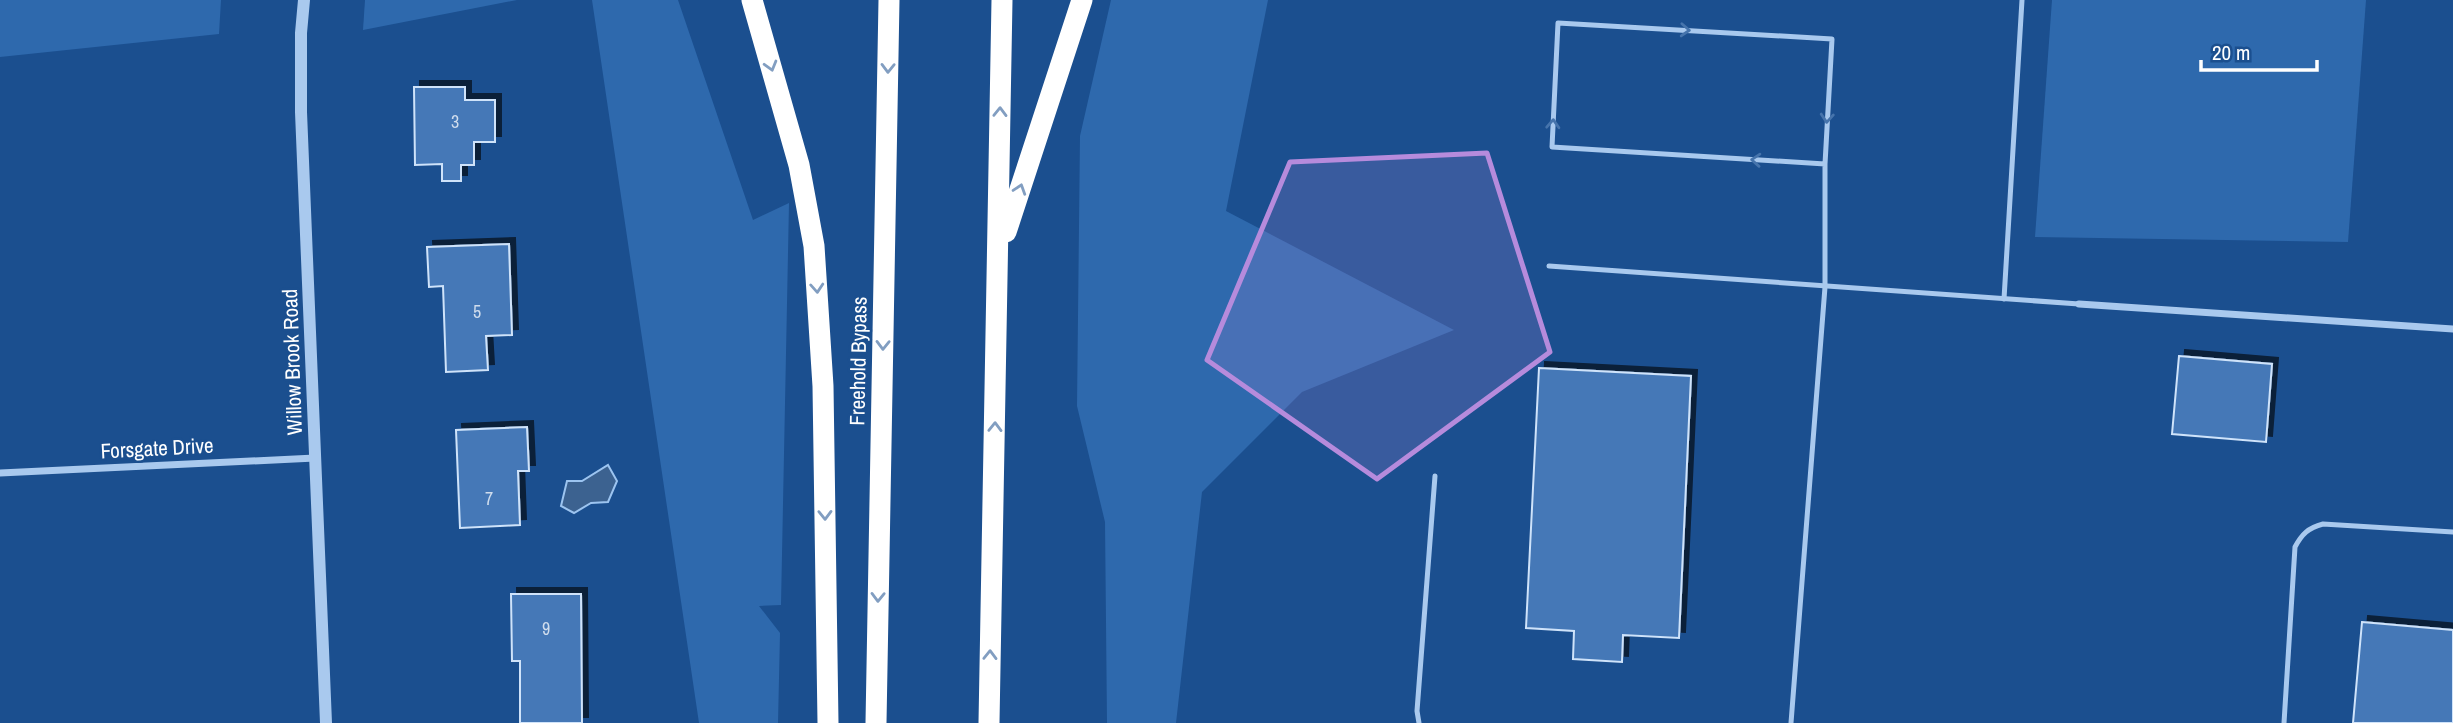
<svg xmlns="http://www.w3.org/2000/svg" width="2453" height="723" viewBox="0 0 2453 723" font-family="'Archivo Narrow',sans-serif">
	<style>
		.green { fill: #2e69ad }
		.water { fill: #3c6290; stroke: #9cc4f0; stroke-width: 2 }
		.building { fill: #4478b7; stroke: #cfe3fa; stroke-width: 2; filter: url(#shadow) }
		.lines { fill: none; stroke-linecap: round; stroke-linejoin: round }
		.service { stroke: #a9c9ee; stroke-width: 5 }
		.minor { stroke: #a9c9ee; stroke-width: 7 }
		.tertiary { stroke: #a9c9ee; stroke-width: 12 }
		.motorway { stroke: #fff; stroke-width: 21 }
		.oneway { stroke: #4674ac }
		.oneway2 { stroke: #829ec1 }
		.marked { fill: #b68bdc; fill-opacity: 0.2; stroke: #b68bdc; stroke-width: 5; stroke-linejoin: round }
		.labels { text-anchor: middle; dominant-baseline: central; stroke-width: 5; stroke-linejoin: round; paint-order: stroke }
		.number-label { font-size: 18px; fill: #d0dded }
		.street-label { font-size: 21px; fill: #fff; stroke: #1b4f8f }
	</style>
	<defs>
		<filter id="shadow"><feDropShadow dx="6" dy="-6" stdDeviation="0" flood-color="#0009"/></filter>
	</defs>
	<rect width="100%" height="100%" fill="#1b4f8f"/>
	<g class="green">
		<path d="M 0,0 L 221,0 L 219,34 L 0,57 Z"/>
		<path d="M 365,0 L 517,0 L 363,30 Z"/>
		<path d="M 592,0 L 678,0 L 753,220 L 789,203 L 781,605 L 759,606 L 780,633 L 778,723 L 699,723 Z"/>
		<path d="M 1111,0 L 1268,0 L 1226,211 L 1454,330 L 1302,392 L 1202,492 L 1176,723 L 1107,723 L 1105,522 L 1077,406 L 1080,136 Z"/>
		<path d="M 2052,0 L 2366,0 L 2348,242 L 2035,237 Z"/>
	</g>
	<path class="water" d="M 608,465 L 617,481 L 608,502 L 591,503 L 574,513 L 561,506 L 567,481 L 582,481 Z"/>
	<g class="building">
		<path d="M 414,87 L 465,87 L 465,100 L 495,100 L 495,142 L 474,142 L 474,165 L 461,165 L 461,181 L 442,181 L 442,164 L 415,165 Z"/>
		<path d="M 509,244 L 512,335 L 486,336 L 488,370 L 446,372 L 443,286 L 429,287 L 427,247 Z"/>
		<path d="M 2179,356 L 2272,364 L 2266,442 L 2172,434 Z"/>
		<path d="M 1539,368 L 1691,376 L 1679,638 L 1623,635 L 1622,662 L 1573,659 L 1574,631 L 1526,628 Z"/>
		<path d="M 527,427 L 529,471 L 518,471 L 520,525 L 460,528 L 456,430 Z"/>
		<path d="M 511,594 L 581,594 L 582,723 L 520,723 L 520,661 L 512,661 Z"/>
		<path d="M 2362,622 L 2453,630 L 2453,723 L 2353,723 Z"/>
	</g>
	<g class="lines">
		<g class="service">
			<path d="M 1549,266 L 2079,304"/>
			<path d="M 2004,299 L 2022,0"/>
			<path d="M 1419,723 L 1417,711 L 1435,476"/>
			<path d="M 1791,723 L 1825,287 L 1825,164 L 1832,39 L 1558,23 L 1552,147 L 1825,164"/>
			<path d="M 2284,723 L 2295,547 C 2302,534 2308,528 2323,524 L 2453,532"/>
		</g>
		<g class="minor">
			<path d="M 2079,304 L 2453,329"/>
			<path d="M 0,473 L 315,458"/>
		</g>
		<path class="tertiary" d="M 304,0 L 301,33 L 301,112 L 326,723"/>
		<g class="motorway">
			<path d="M 752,0 L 799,165 L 814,246 L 823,386 L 828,723"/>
			<path d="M 1006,232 L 1082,0"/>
			<path d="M 876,723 L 889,0"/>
			<path d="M 989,723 L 1002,0"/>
		</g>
	</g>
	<defs><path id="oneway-chevron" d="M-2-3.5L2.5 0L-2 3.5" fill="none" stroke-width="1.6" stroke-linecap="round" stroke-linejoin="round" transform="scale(1.75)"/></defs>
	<g class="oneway">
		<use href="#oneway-chevron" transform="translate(1685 30) rotate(3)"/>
		<use href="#oneway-chevron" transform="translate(1827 118) rotate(94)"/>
		<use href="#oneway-chevron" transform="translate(1553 124) rotate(-87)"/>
		<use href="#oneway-chevron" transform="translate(1756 160) rotate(-176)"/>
	</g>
	<g class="oneway2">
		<use href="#oneway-chevron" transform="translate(771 66) rotate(74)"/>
		<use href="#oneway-chevron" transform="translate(888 68) rotate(91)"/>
		<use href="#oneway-chevron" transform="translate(1000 112) rotate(-89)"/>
		<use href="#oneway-chevron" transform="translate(1020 189) rotate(-72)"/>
		<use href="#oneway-chevron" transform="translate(817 288) rotate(86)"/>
		<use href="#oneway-chevron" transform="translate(883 345) rotate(91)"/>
		<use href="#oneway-chevron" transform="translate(995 427) rotate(-89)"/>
		<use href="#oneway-chevron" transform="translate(825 515) rotate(89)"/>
		<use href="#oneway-chevron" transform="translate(878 597) rotate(91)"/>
		<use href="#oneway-chevron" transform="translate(990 655) rotate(-89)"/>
	</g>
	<path class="marked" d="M 1487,153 L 1550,352 L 1377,479 L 1207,360 L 1290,162 Z"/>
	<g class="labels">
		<g class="number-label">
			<text x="455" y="121">3</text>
			<text x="477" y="311">5</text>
			<text x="489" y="498">7</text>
			<text x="546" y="628">9</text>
		</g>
		<g class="street-label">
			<text transform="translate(858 361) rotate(-89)">Freehold Bypass</text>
			<text transform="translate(292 362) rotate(-92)">Willow Brook Road</text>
			<text transform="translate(157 448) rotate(-3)">Forsgate Drive</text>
		</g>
	</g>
	<path d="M2201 60v10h116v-10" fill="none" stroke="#ffffff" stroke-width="3.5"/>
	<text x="2212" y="60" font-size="21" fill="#ffffff" stroke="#1b4f8f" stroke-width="5" paint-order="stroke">20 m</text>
</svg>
